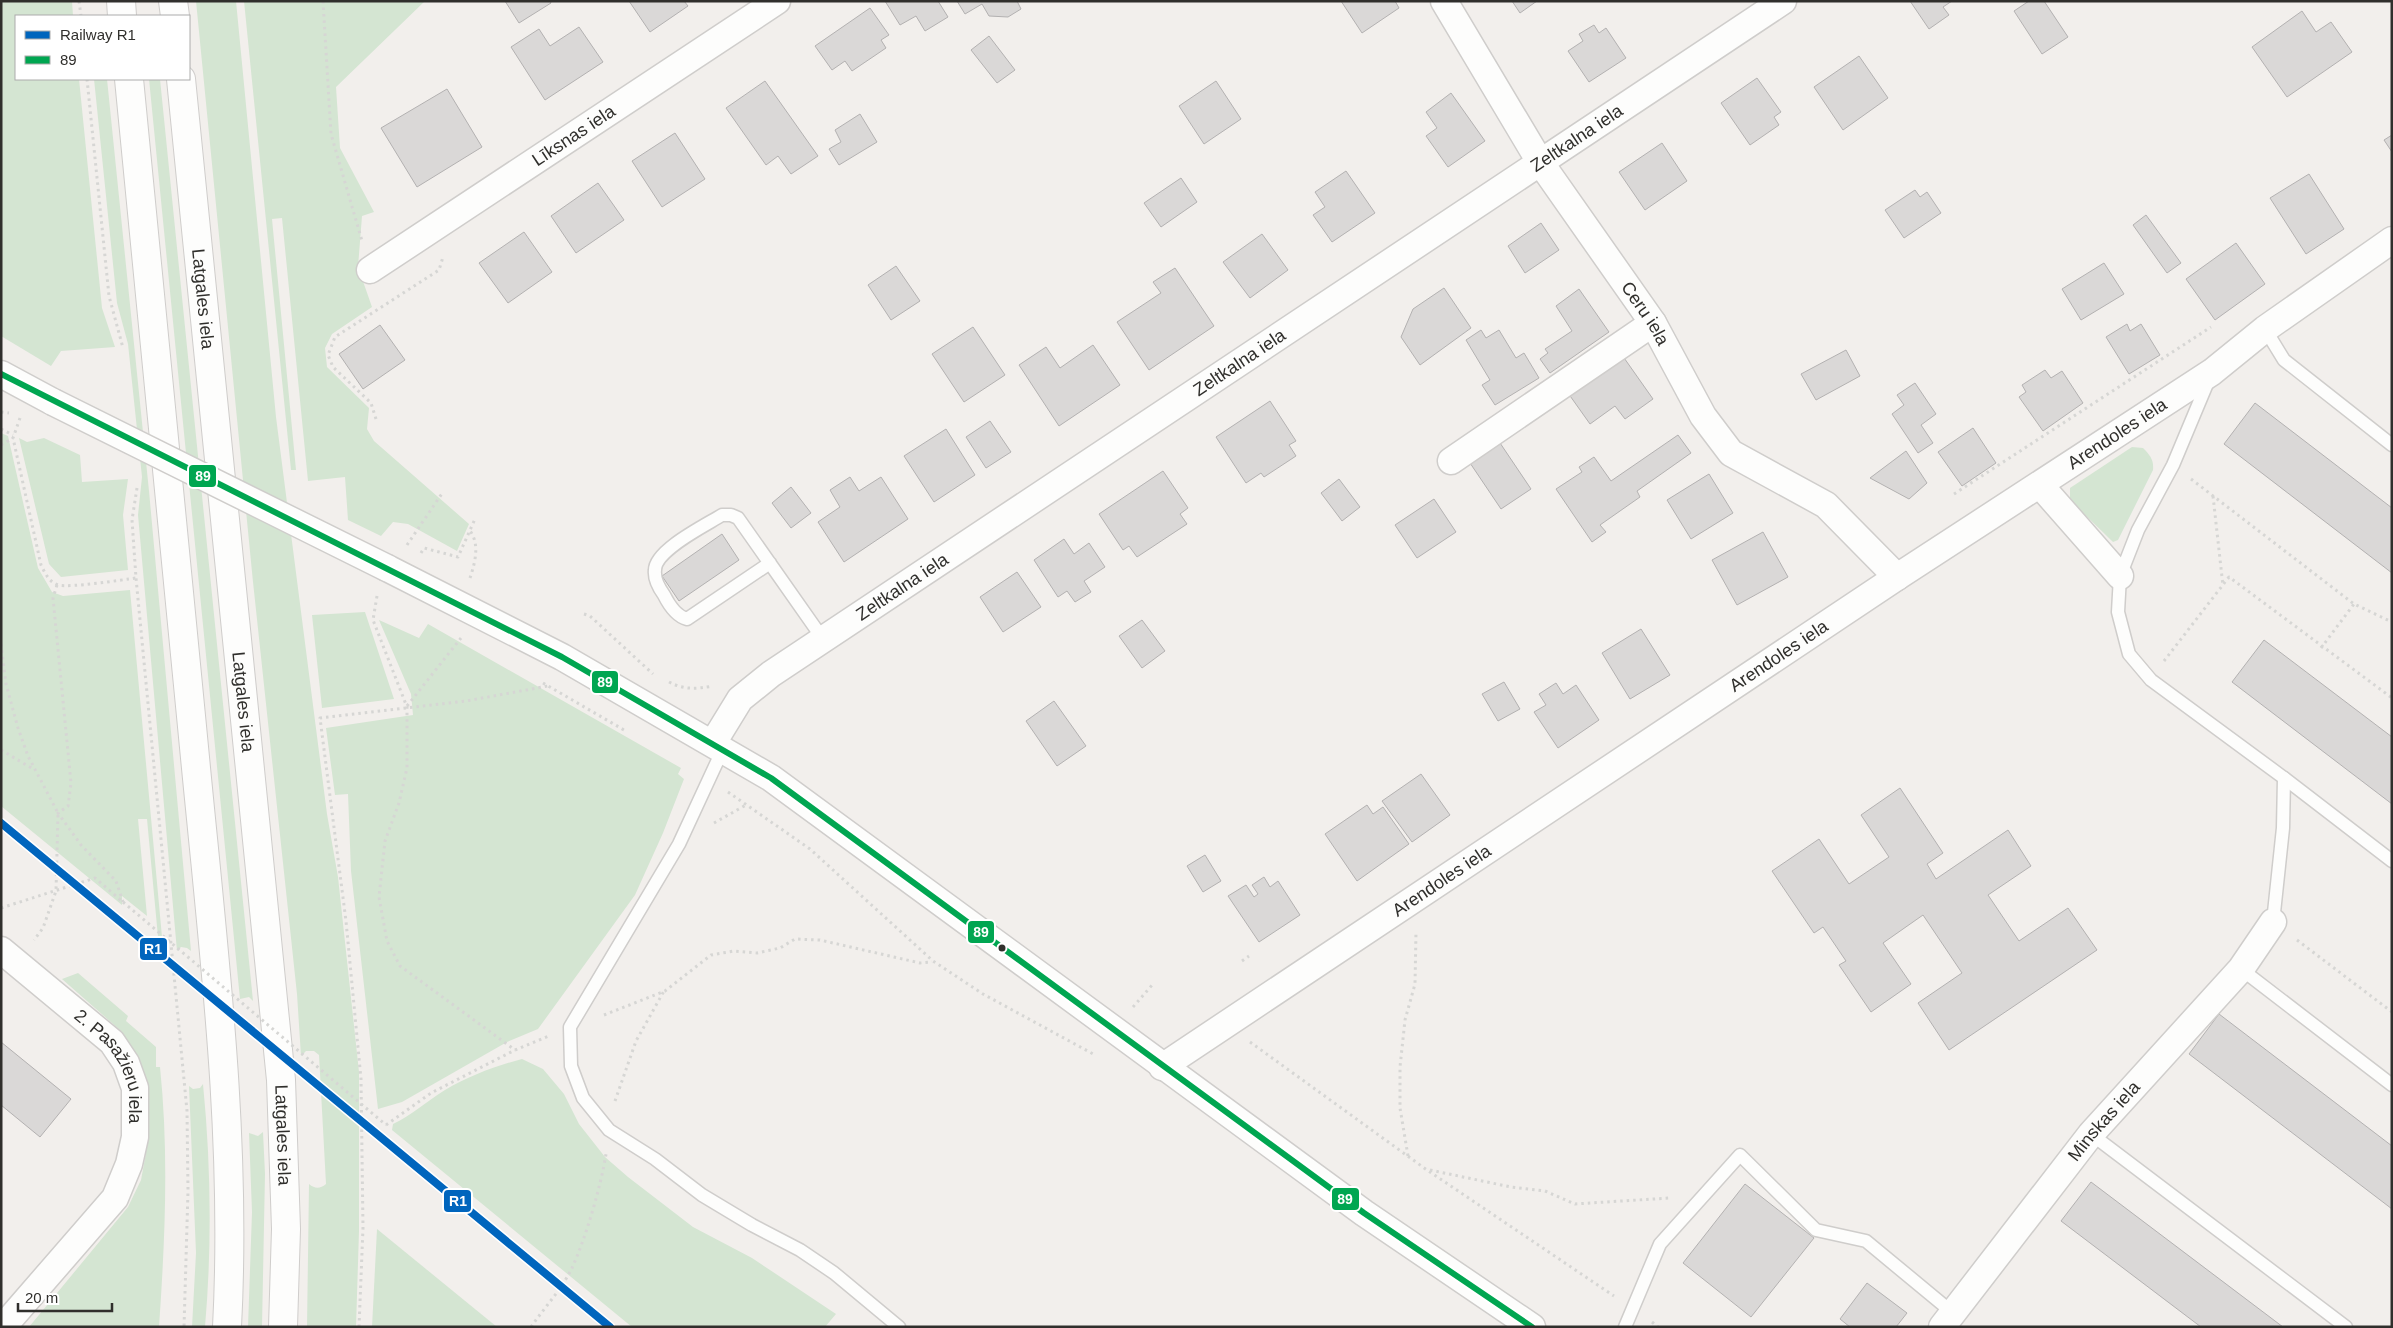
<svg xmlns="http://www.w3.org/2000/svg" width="2393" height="1328" viewBox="0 0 2393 1328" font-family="Arial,sans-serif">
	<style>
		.green { fill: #d4e5d2 }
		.building { fill: #dad8d7; stroke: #b3b1b1 }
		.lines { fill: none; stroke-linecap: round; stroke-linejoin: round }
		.service-casing { stroke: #cfcdcb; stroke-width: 15 }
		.minor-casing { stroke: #cfcdcb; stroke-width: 29 }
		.tertiary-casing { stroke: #cfcdcb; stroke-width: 30 }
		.path { stroke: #d6d6d4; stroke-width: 3; stroke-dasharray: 2.5 4; stroke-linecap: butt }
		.service { stroke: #fdfdfc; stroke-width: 12 }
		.minor { stroke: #fdfdfc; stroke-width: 26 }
		.tertiary { stroke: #fdfdfc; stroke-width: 28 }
		.minor-bridge-casing { stroke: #cfcdcb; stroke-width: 29; stroke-linecap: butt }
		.path-bridge { stroke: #d6d6d4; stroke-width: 3; stroke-dasharray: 2.5 4; stroke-linecap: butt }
		.minor-bridge { stroke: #fdfdfc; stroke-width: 26 }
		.bus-1-casing { stroke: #fff; stroke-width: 10 }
		.bus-1 { stroke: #00a651; stroke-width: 6 }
		.rail-1-casing { stroke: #fff; stroke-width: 11 }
		.rail-1 { stroke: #0065bd; stroke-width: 8 }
		.bus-dot { fill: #302f2c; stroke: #fff; stroke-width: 2 }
		.labels { text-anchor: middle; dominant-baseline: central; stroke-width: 4; stroke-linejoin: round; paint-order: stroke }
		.street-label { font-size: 18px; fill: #302f2c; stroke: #fff }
		.line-badge { stroke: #fff; stroke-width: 2 }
		.badge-label { font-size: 14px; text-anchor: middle; font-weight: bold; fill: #fff }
	</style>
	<rect width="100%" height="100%" fill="#f2efec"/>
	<g class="green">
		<path d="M 1,1 L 72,1 L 73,16 L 16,16 L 16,79 L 79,79 L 102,308 L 115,347 L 61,351 L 51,366 L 1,336 Z"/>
		<path d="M 196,1 L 236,1 L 276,417 L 327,814 L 338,877 L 359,1072 L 359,1231 L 356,1327 L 307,1327 L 309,1184 C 315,1189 320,1189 326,1184 L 319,1055 L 314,1051 L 306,1051 L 301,1056 L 297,994 L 253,582 Z"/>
		<path d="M 244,1 L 425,1 L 336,87 L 340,148 L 374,212 L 362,216 L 358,267 L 372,307 L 332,334 L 325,348 L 327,367 L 369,408 L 367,429 L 374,441 L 469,524 L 457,551 L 408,524 L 393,522 L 381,536 L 348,520 L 345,477 L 308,481 L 282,218 L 272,219 L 296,470 L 291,470 Z"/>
		<path d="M 94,79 L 107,79 L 149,491 L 191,951 L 187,948 L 181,947 L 177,951 L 138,515 L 142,477 L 128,344 L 117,303 Z"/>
		<path d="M 149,79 L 160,79 L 253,1001 L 249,997 L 240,999 Z"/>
		<path d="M 1,433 L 8,436 L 38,568 L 52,592 L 63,596 L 130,590 L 162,937 L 158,937 L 147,819 L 138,819 L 147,916 L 122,896 L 122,905 L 1,806 Z"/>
		<path d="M 19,438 L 27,442 L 44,438 L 80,455 L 82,482 L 128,479 L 123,515 L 128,570 L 61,577 L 49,564 Z"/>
		<path d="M 2132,447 L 2143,448 C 2150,455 2154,460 2153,470 L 2118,540 L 2113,542 L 2070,500 L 2070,488 Z"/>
		<path d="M 365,612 L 394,699 L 322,708 L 312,615 Z"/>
		<path d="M 379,620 L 419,638 L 428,624 L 681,768 L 678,774 L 684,779 L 663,833 L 635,895 L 538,1029 L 507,1042 L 402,1102 L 378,1109 L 351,871 L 348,794 L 335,795 L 326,728 L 413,715 L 411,694 Z"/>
		<path d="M 78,973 L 128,1016 L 126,1021 L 156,1047 L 156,1067 L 160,1067 C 169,1154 165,1240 159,1327 L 29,1327 L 128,1207 L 141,1180 L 146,1153 L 148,1124 L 146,1095 L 140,1067 L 121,1031 L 62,979 Z"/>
		<path d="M 522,1059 L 543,1069 L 564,1094 L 579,1124 L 605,1157 L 628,1177 L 693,1227 L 752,1258 L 836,1314 L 825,1327 L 632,1327 L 392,1130 L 393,1124 C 412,1115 427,1101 445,1090 C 469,1076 495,1066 522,1059 Z"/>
		<path d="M 203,1084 C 211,1164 212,1247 205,1327 L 192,1327 L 196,1253 L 189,1086 L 193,1089 L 200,1088 Z"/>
		<path d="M 263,1132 L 265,1174 L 262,1327 L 248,1327 L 252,1212 L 249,1133 L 258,1136 Z"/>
		<path d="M 377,1229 L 497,1327 L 372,1327 Z"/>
	</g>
	<g class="building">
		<path d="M 505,1 L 550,1 L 551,3 L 519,23 Z"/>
		<path d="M 629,1 L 684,1 L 688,6 L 650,32 Z"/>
		<path d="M 885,1 L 938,1 L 948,17 L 925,31 L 916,16 L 900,25 Z"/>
		<path d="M 957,1 L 1017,1 L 1021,9 L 1008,17 L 989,16 L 982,4 L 965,14 Z"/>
		<path d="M 1341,1 L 1395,1 L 1399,8 L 1362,33 Z"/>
		<path d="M 1512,1 L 1537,1 L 1520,13 Z"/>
		<path d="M 1910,1 L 1952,1 L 1943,7 L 1949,15 L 1929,29 Z"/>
		<path d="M 2029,1 L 2044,1 L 2068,37 L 2042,54 L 2014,11 Z"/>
		<path d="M 870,8 L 889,35 L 881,40 L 886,48 L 852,71 L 845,61 L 832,70 L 815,46 Z"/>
		<path d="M 2302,11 L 2316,32 L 2331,22 L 2352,52 L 2287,97 L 2252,47 Z"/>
		<path d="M 1594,25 L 1599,33 L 1606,28 L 1626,58 L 1589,82 L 1568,51 L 1583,41 L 1579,34 Z"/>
		<path d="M 579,27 L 603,62 L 545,100 L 511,47 L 539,29 L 550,46 Z"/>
		<path d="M 989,36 L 1015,70 L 997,83 L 971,50 Z"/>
		<path d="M 1859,56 L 1888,98 L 1843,130 L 1814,87 Z"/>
		<path d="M 1757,78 L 1781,112 L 1774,117 L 1779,125 L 1750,145 L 1721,103 Z"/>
		<path d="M 765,81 L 818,156 L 791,174 L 778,156 L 766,165 L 726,108 Z"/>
		<path d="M 1216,81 L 1241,119 L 1204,144 L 1179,106 Z"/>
		<path d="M 447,89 L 482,147 L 417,187 L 381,128 Z"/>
		<path d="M 1451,93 L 1485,141 L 1448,167 L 1426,136 L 1437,128 L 1426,112 Z"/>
		<path d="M 860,114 L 877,142 L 839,165 L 829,149 L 841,142 L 835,130 Z"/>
		<path d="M 675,133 L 705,179 L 662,207 L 632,161 Z"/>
		<path d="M 2392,135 L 2392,152 L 2384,140 Z"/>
		<path d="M 1662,143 L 1687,181 L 1645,210 L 1619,172 Z"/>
		<path d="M 1346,171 L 1375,213 L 1332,242 L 1313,215 L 1325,207 L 1315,192 Z"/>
		<path d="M 2309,174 L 2344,229 L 2306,254 L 2270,198 Z"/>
		<path d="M 1181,178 L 1197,202 L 1161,227 L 1144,203 Z"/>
		<path d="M 598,183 L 624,220 L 576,253 L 551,216 Z"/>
		<path d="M 1915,190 L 1920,197 L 1927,192 L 1941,213 L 1904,238 L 1885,210 Z"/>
		<path d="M 2146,215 L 2181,263 L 2167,273 L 2133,225 Z"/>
		<path d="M 1541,223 L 1559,250 L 1525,273 L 1508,246 Z"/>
		<path d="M 524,232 L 552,272 L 508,303 L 479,263 Z"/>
		<path d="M 1262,234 L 1288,270 L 1250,298 L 1223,262 Z"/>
		<path d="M 2236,243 L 2265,284 L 2215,320 L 2186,279 Z"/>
		<path d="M 2104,263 L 2124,294 L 2081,320 L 2062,289 Z"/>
		<path d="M 896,266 L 920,301 L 891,320 L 868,285 Z"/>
		<path d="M 1175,268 L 1214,326 L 1149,370 L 1117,322 L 1161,293 L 1153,282 Z"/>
		<path d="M 1444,288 L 1471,328 L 1420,365 L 1401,337 L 1413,309 Z"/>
		<path d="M 1579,289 L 1609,332 L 1550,373 L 1540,359 L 1548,353 L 1545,349 L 1572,331 L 1556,306 Z"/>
		<path d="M 2127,324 L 2130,331 L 2141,324 L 2160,355 L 2129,374 L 2106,337 Z"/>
		<path d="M 380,325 L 405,360 L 363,389 L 339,354 Z"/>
		<path d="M 973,327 L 1005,375 L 964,402 L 932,354 Z"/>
		<path d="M 1481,330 L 1486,338 L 1499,330 L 1516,358 L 1524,353 L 1539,378 L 1495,405 L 1482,385 L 1490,380 L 1466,340 Z"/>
		<path d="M 1093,345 L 1120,385 L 1059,426 L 1019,365 L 1046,347 L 1060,368 Z"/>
		<path d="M 1846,350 L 1860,376 L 1816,400 L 1801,374 Z"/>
		<path d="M 1622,355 L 1653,399 L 1625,419 L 1615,406 L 1590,424 L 1568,393 Z"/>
		<path d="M 2045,370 L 2051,378 L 2062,371 L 2083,403 L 2043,431 L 2019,397 L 2026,392 L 2022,385 Z"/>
		<path d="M 1915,383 L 1936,414 L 1921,425 L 1933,443 L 1918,453 L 1892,414 L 1904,405 L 1897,395 Z"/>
		<path d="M 1270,401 L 1296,441 L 1289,445 L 1296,456 L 1264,477 L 1261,473 L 1246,483 L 1216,437 Z"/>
		<path d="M 2255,403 L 2392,508 L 2392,573 L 2224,444 Z"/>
		<path d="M 990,421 L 1011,452 L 986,468 L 966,437 Z"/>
		<path d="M 1973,428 L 1996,463 L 1962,486 L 1938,452 Z"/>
		<path d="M 946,429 L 975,475 L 934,502 L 904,456 Z"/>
		<path d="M 1678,435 L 1691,453 L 1637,491 L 1640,497 L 1600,525 L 1606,532 L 1592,542 L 1556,489 L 1582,472 L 1579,467 L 1594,457 L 1611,481 Z"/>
		<path d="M 1498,440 L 1531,489 L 1501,509 L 1468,460 Z"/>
		<path d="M 1906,451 L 1927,483 L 1909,499 L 1870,478 Z"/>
		<path d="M 1163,471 L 1188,508 L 1180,514 L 1187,524 L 1137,557 L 1129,546 L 1123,550 L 1099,514 Z"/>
		<path d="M 1709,474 L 1733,513 L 1691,539 L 1667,500 Z"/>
		<path d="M 850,477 L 859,491 L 881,477 L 908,519 L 844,562 L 818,522 L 840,507 L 830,490 Z"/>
		<path d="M 1339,479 L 1360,507 L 1342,521 L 1321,493 Z"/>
		<path d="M 791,487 L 811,513 L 791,528 L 772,503 Z"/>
		<path d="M 1434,499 L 1456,532 L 1417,558 L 1395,525 Z"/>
		<path d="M 1763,532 L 1788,577 L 1737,605 L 1712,560 Z"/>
		<path d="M 722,534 L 739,560 L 679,601 L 662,576 Z"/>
		<path d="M 1064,539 L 1074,554 L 1089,543 L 1105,567 L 1084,581 L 1091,592 L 1075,602 L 1067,591 L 1058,597 L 1034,560 Z"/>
		<path d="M 1017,572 L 1041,607 L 1003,632 L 980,597 Z"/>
		<path d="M 1142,620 L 1165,651 L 1142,668 L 1119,636 Z"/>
		<path d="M 1641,629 L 1670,675 L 1630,699 L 1602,653 Z"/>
		<path d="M 2264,640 L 2392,737 L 2392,804 L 2232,682 Z"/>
		<path d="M 1504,682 L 1520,709 L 1498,721 L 1482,694 Z"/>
		<path d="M 1556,683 L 1563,694 L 1576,685 L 1599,720 L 1558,748 L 1534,712 L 1546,705 L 1539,694 Z"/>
		<path d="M 1054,701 L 1086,746 L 1057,766 L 1026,721 Z"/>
		<path d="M 1421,774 L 1450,815 L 1412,842 L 1382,801 Z"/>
		<path d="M 1900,788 L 1943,853 L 1927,864 L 1936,879 L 2008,830 L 2031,866 L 1988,895 L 2019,941 L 2068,908 L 2097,950 L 1949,1050 L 1918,1003 L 1962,973 L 1923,915 L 1883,943 L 1911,984 L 1871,1012 L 1839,965 L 1846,961 L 1823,927 L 1814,933 L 1772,871 L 1819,839 L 1849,884 L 1889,857 L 1861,815 Z"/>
		<path d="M 1367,805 L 1373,814 L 1383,807 L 1409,844 L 1357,881 L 1325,834 Z"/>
		<path d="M 1205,855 L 1221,881 L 1203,892 L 1187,866 Z"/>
		<path d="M 1264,877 L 1270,887 L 1278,881 L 1300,915 L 1259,942 L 1228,896 L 1246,885 L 1254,897 L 1258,894 L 1252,885 Z"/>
		<path d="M 2219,1014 L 2392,1146 L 2392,1209 L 2189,1054 Z"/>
		<path d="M 1,1042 L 71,1099 L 40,1137 L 1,1105 Z"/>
		<path d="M 2091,1182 L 2283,1327 L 2201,1327 L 2061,1221 Z"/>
		<path d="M 1745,1184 L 1814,1238 L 1751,1317 L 1683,1263 Z"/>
		<path d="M 1867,1283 L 1907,1313 L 1896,1327 L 1850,1327 L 1840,1319 Z"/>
	</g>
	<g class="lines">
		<g class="service-casing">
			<g id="service">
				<path d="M 2265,329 L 2284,360 L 2392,445"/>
				<path d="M 2209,379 L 2173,465 L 2138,530 L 2120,576 L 2118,612 L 2129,654 L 2151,680 L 2284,778 L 2283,828 L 2273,922"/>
				<path d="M 770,563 L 687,619 C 676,616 669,605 664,595 C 659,588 654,578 655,570 C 655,550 706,525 722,515 L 731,515 L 738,518 L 823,639"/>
				<path d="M 723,749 L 679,844 L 570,1027 L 571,1066 L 583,1098 L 609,1130 L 655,1159 L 702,1195 L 752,1225 L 800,1250 L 834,1273 L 899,1327"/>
				<path d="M 2284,778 L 2392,861"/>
				<path d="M 2241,969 L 2392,1085"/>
				<path d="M 2091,1134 L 2346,1327"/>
				<path d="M 1625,1327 L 1660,1244 L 1740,1155 L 1816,1230 L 1866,1241 L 1953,1313"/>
			</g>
		</g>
		<g class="minor-casing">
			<g id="minor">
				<path id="s1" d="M 1444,1 L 1540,162 L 1653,323 L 1703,416 L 1731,453 L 1826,505 L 1897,577"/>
				<path id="s2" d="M 370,270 L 777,1"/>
				<path d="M 1,374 L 53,402"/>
				<path d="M 1451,461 L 1653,323"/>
				<path d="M 2040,485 L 2120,576"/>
				<path d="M 387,568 L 562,657 L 771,778 L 1364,1213 L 1532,1327"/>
				<path id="s3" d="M 713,743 L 740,699 L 771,674 L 1783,1"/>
				<path id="s4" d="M 1,950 L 112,1042 L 126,1063 L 135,1088 L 135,1137 L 129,1164 L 115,1198 L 3,1327"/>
				<path id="s5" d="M 1162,1067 L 1897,577 L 2212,372 L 2265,329 L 2392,240"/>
				<path id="s6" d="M 1942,1327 L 2091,1134 L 2241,969 L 2273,922"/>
			</g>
		</g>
		<g class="tertiary-casing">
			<g id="tertiary">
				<path d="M 121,1 L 122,16"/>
				<path d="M 173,1 L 175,16"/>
				<path d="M 129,79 C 151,308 174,538 196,768 C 214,954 237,1140 227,1327"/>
				<path id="s7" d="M 181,79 L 281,1080 L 286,1229 L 283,1327"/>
			</g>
		</g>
		<g class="path">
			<path d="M 79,1 L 81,16"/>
			<path d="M 323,1 L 331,134 L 362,241"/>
			<path d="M 87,79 L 109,296 L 123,348"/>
			<path d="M 1,412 L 9,413"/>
			<path d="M 20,418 L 13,438 L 41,565 C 45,573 49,582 58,585 C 70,588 121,580 136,578"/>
			<path d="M 376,419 L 371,403 L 333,367 L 328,355 L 335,337 L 439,270 L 443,257"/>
			<path d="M 1,429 L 13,435"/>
			<path d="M 1,445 L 13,438"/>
			<path d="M 2191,479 L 2354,604 L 2392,622"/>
			<path d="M 137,488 L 132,520 L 136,578 L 187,1111 L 188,1191 L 184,1327"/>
			<path d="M 1954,494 L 2211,327"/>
			<path d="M 2213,496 L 2223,586"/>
			<path d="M 407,545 L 443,492"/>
			<path d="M 421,553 L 424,548 L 458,557 L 475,519"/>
			<path d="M 470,578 C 475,563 480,544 470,531"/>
			<path d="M 57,585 L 53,598 L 71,783 L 68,806 L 58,813 L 81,845 L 116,881 L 123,902"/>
			<path d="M 377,596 L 373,620 L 407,707 L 407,768 L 399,803 L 385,841 L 379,897 L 387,941 L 400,966 L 515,1050"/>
			<path d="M 584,614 L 590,616 L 653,674"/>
			<path d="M 1,644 L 6,684 L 18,728 L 28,756 L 58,813 L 56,891 L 43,928 L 34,940"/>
			<path d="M 2321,648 L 2354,604"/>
			<path d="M 2164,661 L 2229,577 L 2392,698"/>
			<path d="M 669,682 C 684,690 696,689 713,686"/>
			<path d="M 543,683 L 624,730"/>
			<path d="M 407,706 L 461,638"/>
			<path d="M 1,750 L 35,770"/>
			<path d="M 728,792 L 810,849 L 933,961 L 983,994 L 1095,1055"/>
			<path d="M 714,823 L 746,805"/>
			<path d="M 1,908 L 95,878 L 123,902"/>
			<path d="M 2297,940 L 2392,1012"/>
			<path d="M 1242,961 L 1249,956"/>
			<path d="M 1133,1007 L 1153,984"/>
			<path d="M 604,1015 L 665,991 L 711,955 L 734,951 L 757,953 L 780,948 L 795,939 L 820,940 L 920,963 L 932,962"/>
			<path d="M 1250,1042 L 1427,1170 L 1614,1296"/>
			<path d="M 615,1101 L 636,1041 L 664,991"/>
			<path d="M 386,1125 L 431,1093 L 515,1050 L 549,1036"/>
			<path d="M 1408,1156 L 1400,1108 L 1400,1067 L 1405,1020 L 1415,984 L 1416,932"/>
			<path d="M 1430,1170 L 1511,1187 L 1545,1191 L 1575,1204 L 1669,1198"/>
			<path d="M 1652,1322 L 1658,1327"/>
			<path d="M 359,1327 L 363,1228 L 361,1079 L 346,921 L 320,718 L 466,701 L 548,686"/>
			<path d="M 531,1327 C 544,1308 561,1290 571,1270 C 585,1241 601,1186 606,1154"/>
		</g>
		<use href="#service" class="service"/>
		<use href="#minor" class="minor"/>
		<use href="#tertiary" class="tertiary"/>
		<g class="minor-bridge-casing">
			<path id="minor-bridge" d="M 53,402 L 387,568"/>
		</g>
		<path class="path-bridge" d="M 123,902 L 386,1125"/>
		<use href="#minor-bridge" class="minor-bridge"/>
		<g class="bus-1-casing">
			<path id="bus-1" d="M 1,374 L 562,657 L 771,778 L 1364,1213 L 1532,1327"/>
		</g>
		<use href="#bus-1" class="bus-1"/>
		<g class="rail-1-casing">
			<path id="rail-1" d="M 1,823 L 610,1327"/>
		</g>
		<use href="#rail-1" class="rail-1"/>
	</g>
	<circle class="bus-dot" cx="1002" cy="948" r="4.5"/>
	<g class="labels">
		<g class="street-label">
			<text stroke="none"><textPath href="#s2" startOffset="244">Līksnas iela</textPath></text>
			<text stroke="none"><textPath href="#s3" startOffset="1059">Zeltkalna iela</textPath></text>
			<text stroke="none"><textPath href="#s7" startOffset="221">Latgales iela</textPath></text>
			<text stroke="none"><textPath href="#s1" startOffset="372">Ceru iela</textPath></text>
			<text stroke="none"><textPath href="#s3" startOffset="654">Zeltkalna iela</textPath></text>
			<text stroke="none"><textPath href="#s5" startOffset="1146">Arendoles iela</textPath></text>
			<text stroke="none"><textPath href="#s3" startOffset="249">Zeltkalna iela</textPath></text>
			<text stroke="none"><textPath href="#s5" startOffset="741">Arendoles iela</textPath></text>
			<text stroke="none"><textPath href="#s7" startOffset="626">Latgales iela</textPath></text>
			<text stroke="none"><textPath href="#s5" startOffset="336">Arendoles iela</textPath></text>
			<text stroke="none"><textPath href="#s4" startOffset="165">2. Pasažieru iela</textPath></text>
			<text stroke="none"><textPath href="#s6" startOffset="262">Minskas iela</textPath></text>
			<text stroke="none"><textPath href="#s7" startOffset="1061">Latgales iela</textPath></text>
		</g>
	</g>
	<g class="line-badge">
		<rect x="188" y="464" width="29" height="24" rx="5" fill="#00a651"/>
		<rect x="591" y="670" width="28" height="24" rx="5" fill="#00a651"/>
		<rect x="967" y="920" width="28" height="24" rx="5" fill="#00a651"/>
		<rect x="139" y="937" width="29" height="24" rx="5" fill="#0065bd"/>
		<rect x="1331" y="1187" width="29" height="24" rx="5" fill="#00a651"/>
		<rect x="443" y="1189" width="29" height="24" rx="5" fill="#0065bd"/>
	</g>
	<g class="badge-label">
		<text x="203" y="481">89</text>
		<text x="605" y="687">89</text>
		<text x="981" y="937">89</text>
		<text x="153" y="954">R1</text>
		<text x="1345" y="1204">89</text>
		<text x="458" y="1206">R1</text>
	</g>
	<rect width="2393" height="1328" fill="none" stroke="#302f2c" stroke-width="5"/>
	<rect x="15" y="15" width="175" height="65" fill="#ffffff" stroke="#acacab"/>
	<rect x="25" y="31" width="25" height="8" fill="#0065bd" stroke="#acacab"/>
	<text x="60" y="40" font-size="15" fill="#302f2c">Railway R1</text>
	<rect x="25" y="56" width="25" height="8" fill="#00a651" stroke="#acacab"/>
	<text x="60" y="65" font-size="15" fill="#302f2c">89</text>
	<path d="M18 1303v8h94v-8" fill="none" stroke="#302f2c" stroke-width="2.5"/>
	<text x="25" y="1303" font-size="15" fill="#302f2c" stroke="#ffffff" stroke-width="4" paint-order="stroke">20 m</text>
</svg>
